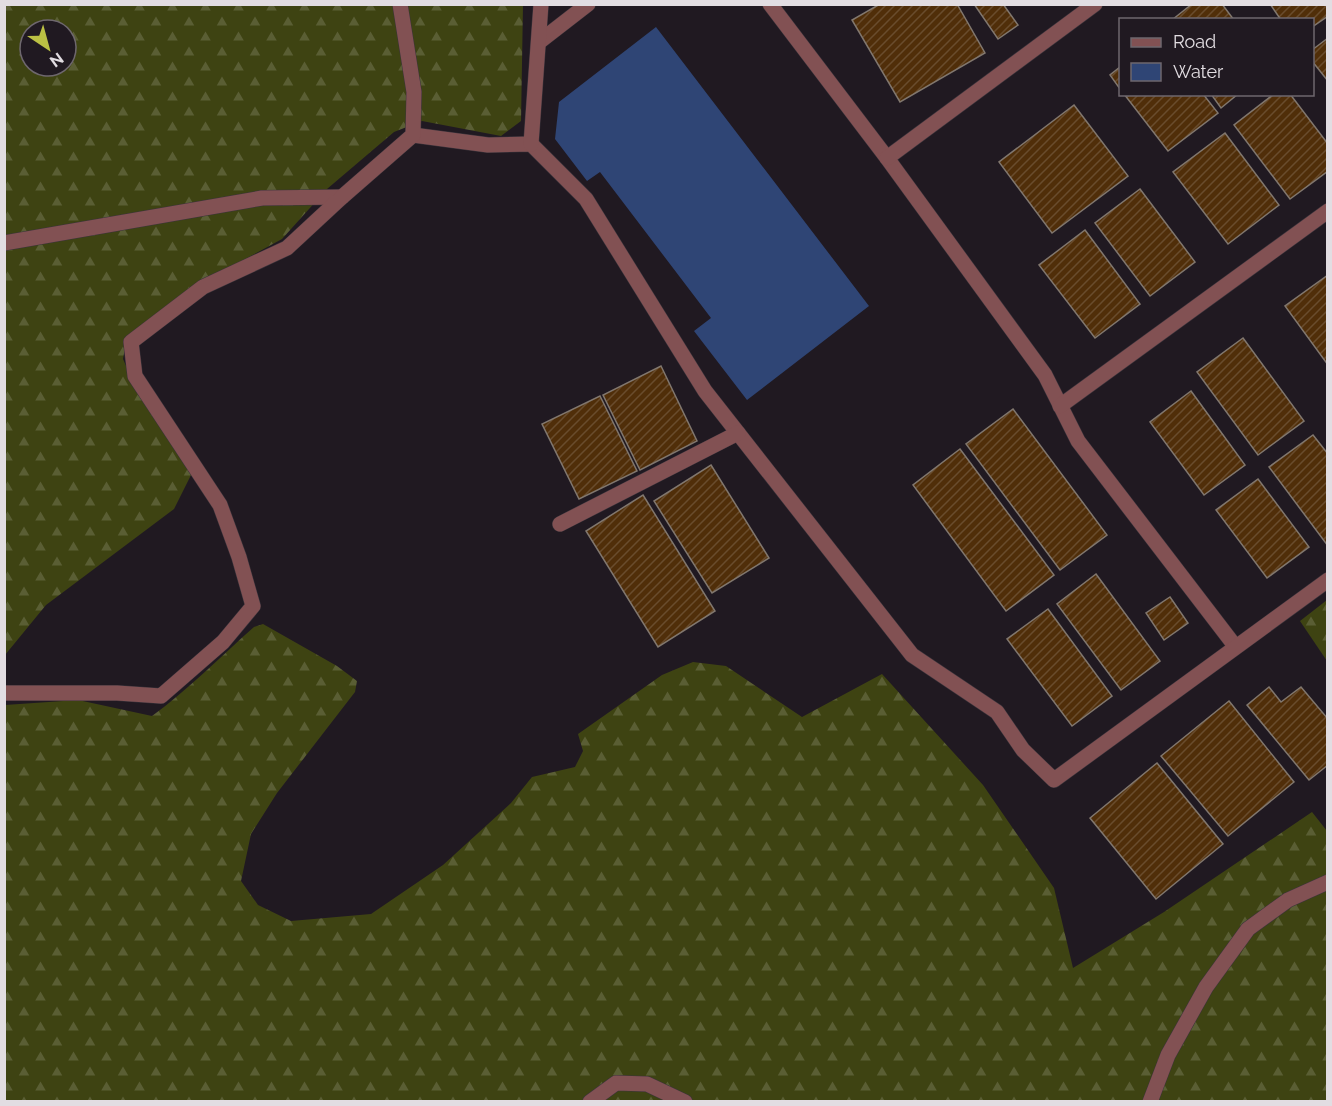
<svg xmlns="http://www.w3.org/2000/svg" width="1332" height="1106" viewBox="0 0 1332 1106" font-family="Raleway,sans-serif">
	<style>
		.forest { fill: url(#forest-firs); fill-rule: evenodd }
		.water { fill: #2f4575 }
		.building { fill: url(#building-hatch); stroke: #81776e; stroke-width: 1.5 }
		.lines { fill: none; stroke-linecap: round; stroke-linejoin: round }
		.street-casing { stroke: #3b343c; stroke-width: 16 }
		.street { stroke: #825153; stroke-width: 15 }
	</style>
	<defs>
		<pattern id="forest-firs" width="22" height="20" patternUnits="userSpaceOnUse" patternTransform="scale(1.5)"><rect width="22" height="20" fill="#3e4312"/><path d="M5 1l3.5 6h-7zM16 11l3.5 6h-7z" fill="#5a5e34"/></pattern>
		<pattern id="building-hatch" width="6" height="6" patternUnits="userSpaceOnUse" patternTransform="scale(1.5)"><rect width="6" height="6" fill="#502e09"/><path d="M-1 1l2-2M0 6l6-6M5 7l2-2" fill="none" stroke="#694c2d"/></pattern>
	</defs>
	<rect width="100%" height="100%" fill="#201921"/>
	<g class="forest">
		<path d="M 5,5 L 523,5 L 521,121 L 501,136 L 422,121 L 394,132 L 327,189 L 282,239 L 207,280 L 127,337 L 123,359 L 137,391 L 192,473 L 174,509 L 46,605 L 5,655 ZM 30,30 L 66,30 L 66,66 L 30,66 Z"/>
		<path d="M 1327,600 L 1327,661 L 1300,621 Z"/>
		<path d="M 263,624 L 337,666 L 357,681 L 355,692 L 277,793 L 251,834 L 241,881 L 258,905 L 291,921 L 371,914 L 443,865 L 511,803 L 532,777 L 575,767 L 583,751 L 578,734 L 662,675 L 693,662 L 726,666 L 802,717 L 882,674 L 983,785 L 1054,888 L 1073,968 L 1164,912 L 1312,812 L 1327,831 L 1327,1101 L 5,1102 L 5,705 L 78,700 L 152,716 C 188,690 220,657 254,627 Z"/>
	</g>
	<path class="water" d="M 656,27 L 869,306 L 747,400 L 694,331 L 711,318 L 600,172 L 587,181 L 555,139 L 559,102 Z"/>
	<g class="building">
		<path d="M 880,4 L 957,4 L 985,53 L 900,102 L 852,20 Z"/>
		<path d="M 974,4 L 1003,4 L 1018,25 L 998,39 Z"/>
		<path d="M 1192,4 L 1222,4 L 1234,20 L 1172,20 Z"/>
		<path d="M 1270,4 L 1328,4 L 1328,16 L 1312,27 L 1312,20 L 1281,20 Z"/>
		<path d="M 1328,38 L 1328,81 L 1312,61 L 1312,50 Z"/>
		<path d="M 1120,67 L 1120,89 L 1110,75 Z"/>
		<path d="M 1124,94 L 1203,94 L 1218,113 L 1168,151 Z"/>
		<path d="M 1211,94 L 1238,94 L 1221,108 Z"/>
		<path d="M 1274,94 L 1290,94 L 1328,144 L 1328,171 L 1290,199 L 1234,125 Z"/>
		<path d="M 1074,105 L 1128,176 L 1052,233 L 999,162 Z"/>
		<path d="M 1225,133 L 1279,205 L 1228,244 L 1173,172 Z"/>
		<path d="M 1140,189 L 1195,262 L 1150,296 L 1095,223 Z"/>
		<path d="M 1085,230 L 1140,304 L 1095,338 L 1039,265 Z"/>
		<path d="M 1328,275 L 1328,365 L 1285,306 Z"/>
		<path d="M 1243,338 L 1304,421 L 1258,455 L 1197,372 Z"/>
		<path d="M 661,366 L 697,441 L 640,470 L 603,395 Z"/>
		<path d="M 1191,391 L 1245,465 L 1204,495 L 1150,422 Z"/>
		<path d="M 600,396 L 637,471 L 579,499 L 542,424 Z"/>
		<path d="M 1013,409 L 1107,535 L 1060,570 L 966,444 Z"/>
		<path d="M 1313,435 L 1328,454 L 1328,546 L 1269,467 Z"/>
		<path d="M 960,449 L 1054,575 L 1006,611 L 913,485 Z"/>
		<path d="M 711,465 L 769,558 L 712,593 L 654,501 Z"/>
		<path d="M 1258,479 L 1309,547 L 1267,578 L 1216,510 Z"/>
		<path d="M 643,495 L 715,611 L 658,647 L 586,531 Z"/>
		<path d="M 1096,574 L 1160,661 L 1121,690 L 1057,604 Z"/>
		<path d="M 1170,597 L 1188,623 L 1164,640 L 1146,613 Z"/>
		<path d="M 1048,609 L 1112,696 L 1072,726 L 1007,639 Z"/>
		<path d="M 1269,687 L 1281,702 L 1301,687 L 1328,719 L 1328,765 L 1309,780 L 1247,705 Z"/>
		<path d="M 1229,701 L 1294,782 L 1228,836 L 1161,756 Z"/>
		<path d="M 1157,763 L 1223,844 L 1156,899 L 1090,818 Z"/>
	</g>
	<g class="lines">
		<g class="street-casing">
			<g id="street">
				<path d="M 770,4 L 887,158 L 1045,375 L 1078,441 L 1235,646"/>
				<path d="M 539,42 L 588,4"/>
				<path d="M 413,135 L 488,145 L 531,144 L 586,199 L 705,391 L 912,655 L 997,712 L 1023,750 L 1054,780 L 1328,580"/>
				<path d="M 531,144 L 541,4"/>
				<path d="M 887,158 L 1095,4"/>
				<path d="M 4,243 L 262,198 L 342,197"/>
				<path d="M 1060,406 L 1328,211"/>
				<path d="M 560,524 L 738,433"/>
				<path d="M 4,693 L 117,693 L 161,696 L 223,642 L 253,606 L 239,557 L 220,505 L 135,376 L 131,342 L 203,287 L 287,248 L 342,197 L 413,135 L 414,92 L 400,4"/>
				<path d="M 590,1102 L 616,1083 L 647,1084 L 685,1102"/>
				<path d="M 1150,1102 L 1168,1055 L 1206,987 L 1248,929 L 1288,900 L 1328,882"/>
			</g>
		</g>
		<use href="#street" class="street"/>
	</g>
	<rect width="1332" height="1106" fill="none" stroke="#e2dde2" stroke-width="12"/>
	<rect x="1119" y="18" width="195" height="78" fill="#201921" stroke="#6e676e" stroke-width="1.5"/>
	<rect x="1131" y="38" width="30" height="9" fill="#825153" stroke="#6e676e" stroke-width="1.5"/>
	<text x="1173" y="48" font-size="18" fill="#e2dde2">Road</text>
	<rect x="1131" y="63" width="30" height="18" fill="#2f4575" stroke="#6e676e" stroke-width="1.5"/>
	<text x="1173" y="78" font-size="18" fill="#e2dde2">Water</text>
	<g transform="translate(48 48) rotate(144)"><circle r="28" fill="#201921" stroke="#6e676e" stroke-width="1.5"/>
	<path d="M0-4.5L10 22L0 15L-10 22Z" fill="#bbc044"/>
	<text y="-9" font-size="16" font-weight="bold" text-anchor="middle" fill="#e2dde2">N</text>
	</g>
</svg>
